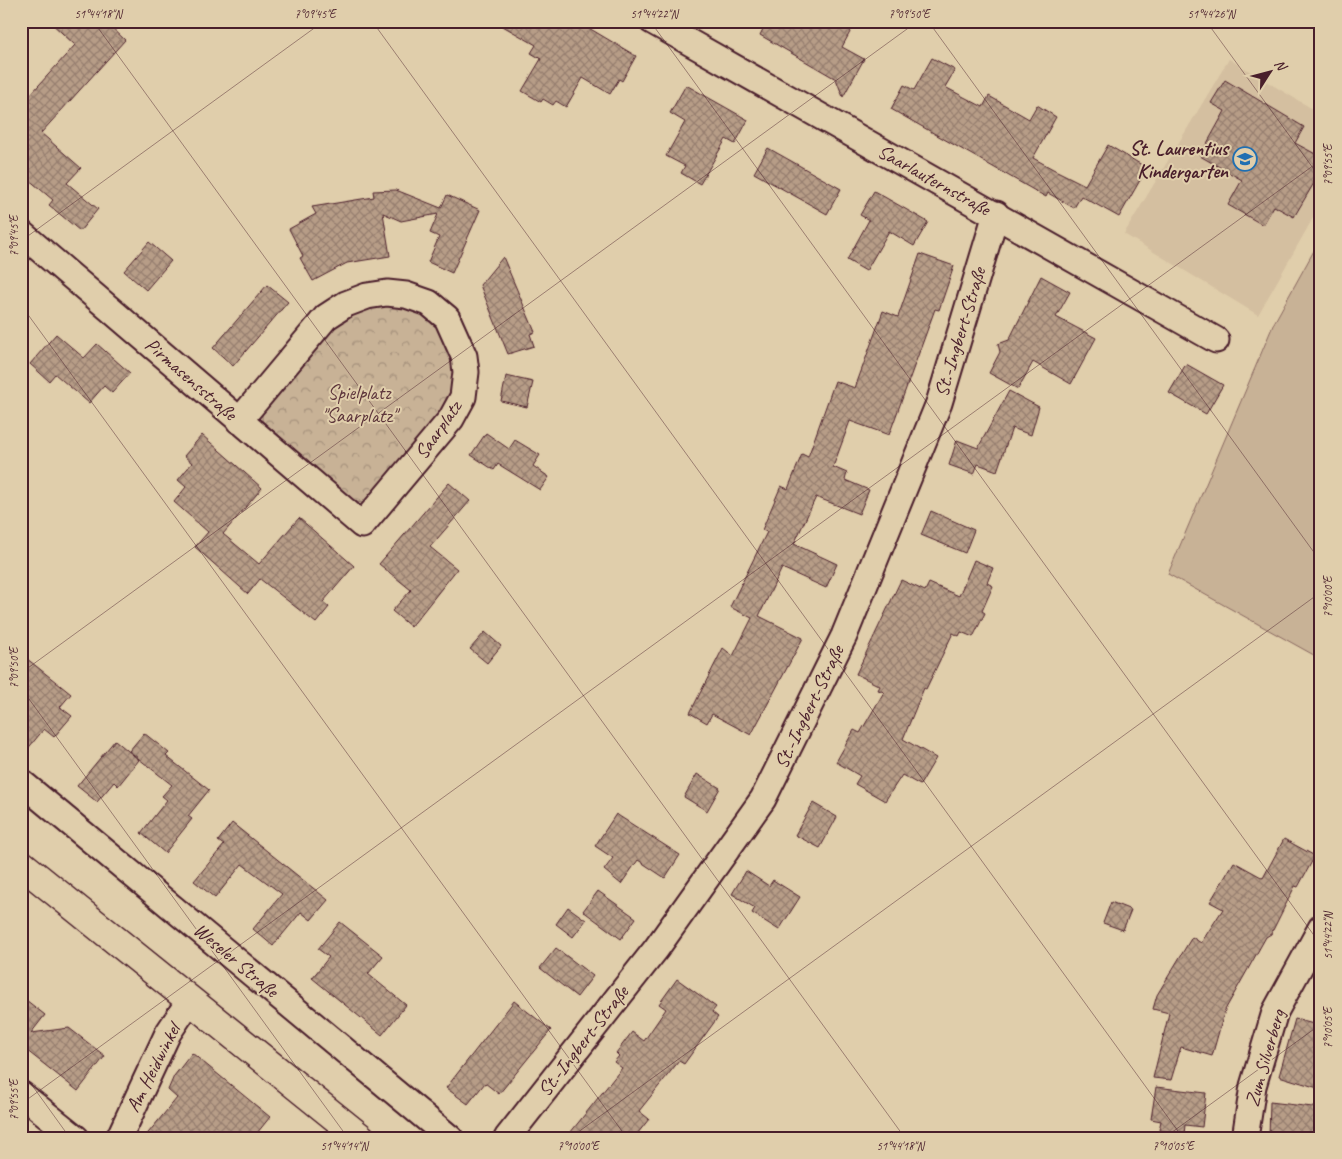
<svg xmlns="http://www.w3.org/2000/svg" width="1342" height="1159" viewBox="0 0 1342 1159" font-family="Caveat,sans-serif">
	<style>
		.built { fill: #d4bfa0 }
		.grass { fill: #c8b296; stroke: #896860 }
		.park { fill: url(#park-crowns); stroke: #896860 }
		.building { fill: url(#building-cross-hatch); stroke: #4a1f2b }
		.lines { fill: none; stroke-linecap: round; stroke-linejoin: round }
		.minor-casing { stroke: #4a1f2b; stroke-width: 29 }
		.primary-casing { stroke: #4a1f2b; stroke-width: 31 }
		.minor { stroke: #e0ceab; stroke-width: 25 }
		.primary { stroke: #e0ceab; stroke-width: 28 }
		.ticks { fill: none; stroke: #4a1f2b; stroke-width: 1; stroke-opacity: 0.45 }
		.labels { text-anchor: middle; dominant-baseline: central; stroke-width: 4; stroke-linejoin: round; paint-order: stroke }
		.poi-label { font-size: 20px; font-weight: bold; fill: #4a1f2b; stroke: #e0ceab; text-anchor: end }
		.street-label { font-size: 20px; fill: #4a1f2b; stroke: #e0ceab }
		.park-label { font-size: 20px; fill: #5d353b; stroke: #e0ceab }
		.neatline { fill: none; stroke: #4a1f2b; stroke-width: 2 }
		.ticks-label { font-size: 12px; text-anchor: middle; fill: #4a1f2b }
	</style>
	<defs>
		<pattern id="park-crowns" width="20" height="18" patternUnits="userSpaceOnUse" patternTransform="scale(1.25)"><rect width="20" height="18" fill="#c8b296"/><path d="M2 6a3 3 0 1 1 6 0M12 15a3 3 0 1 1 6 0" fill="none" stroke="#a4907b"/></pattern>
		<pattern id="building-cross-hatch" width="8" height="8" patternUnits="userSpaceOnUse" patternTransform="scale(1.25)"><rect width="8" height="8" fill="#b79d87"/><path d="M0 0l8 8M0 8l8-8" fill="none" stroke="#977f6f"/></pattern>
	</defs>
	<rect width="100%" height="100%" fill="#e0ceab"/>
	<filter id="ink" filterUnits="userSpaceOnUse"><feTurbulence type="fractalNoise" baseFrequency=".02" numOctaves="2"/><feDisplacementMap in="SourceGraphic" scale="10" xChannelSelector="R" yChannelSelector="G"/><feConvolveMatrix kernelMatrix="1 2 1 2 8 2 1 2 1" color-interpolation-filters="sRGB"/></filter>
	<g filter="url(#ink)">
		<path class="built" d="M 1229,59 L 1321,114 L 1321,204 L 1258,315 L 1124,234 Z"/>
		<path class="grass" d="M 1321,238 L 1321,659 L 1168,574 L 1274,323 Z"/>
		<path class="park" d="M 392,303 L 425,313 L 442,330 L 456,366 L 450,400 L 369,501 L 361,503 L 354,501 L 266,424 L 262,420 L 262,411 L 331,327 L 350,312 Z"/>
		<g class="building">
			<path d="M 49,21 L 105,21 L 125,40 L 41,133 L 81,168 L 67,183 L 98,209 L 80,231 L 49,205 L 53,200 L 21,173 L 21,105 L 75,45 Z"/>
			<path d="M 494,21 L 577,21 L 636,56 L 622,81 L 619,79 L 610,94 L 583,78 L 566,107 L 556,101 L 553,105 L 543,99 L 541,102 L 522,91 L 541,59 L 531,53 L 536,45 Z"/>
			<path d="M 767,21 L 856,21 L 842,47 L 864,59 L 843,97 L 836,79 L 760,35 Z"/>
			<path d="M 932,58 L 955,70 L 945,87 L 983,107 L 989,96 L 1029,119 L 1037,105 L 1056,117 L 1033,158 L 1053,169 L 1085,185 L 1108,145 L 1147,168 L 1119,217 L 1081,196 L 1074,208 L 1048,193 L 1046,197 L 891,109 L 904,85 L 914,90 Z"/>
			<path d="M 1225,80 L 1304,127 L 1295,143 L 1321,157 L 1321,171 L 1294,217 L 1274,206 L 1263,225 L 1228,205 L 1242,180 L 1200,156 L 1225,111 L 1211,103 Z"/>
			<path d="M 686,85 L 748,120 L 735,144 L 726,139 L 700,184 L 681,173 L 685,166 L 666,156 L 685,122 L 670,113 Z"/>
			<path d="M 768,148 L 841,189 L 827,214 L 754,173 Z"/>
			<path d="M 396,190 L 441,208 L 447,195 L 480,210 L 452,273 L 428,262 L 439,237 L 430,233 L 438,214 L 401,221 L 383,213 L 390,256 L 347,263 L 313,281 L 300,258 L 303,256 L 289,229 L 316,214 L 312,207 L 374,197 L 373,191 Z"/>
			<path d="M 874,191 L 928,222 L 914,246 L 889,231 L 866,271 L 847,260 L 869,220 L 860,215 Z"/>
			<path d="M 149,242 L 171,261 L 146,290 L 124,271 Z"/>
			<path d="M 920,254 L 954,266 L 939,310 L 935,309 L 889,435 L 850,421 L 833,467 L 847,473 L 845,480 L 869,490 L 859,514 L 816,497 L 794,544 L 837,564 L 826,588 L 782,568 L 759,616 L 803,638 L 751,735 L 712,714 L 707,723 L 690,713 L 723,648 L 733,656 L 752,618 L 730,607 L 767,532 L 762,530 L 781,486 L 788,489 L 802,454 L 808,457 L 835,381 L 855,388 L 883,311 L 898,317 Z"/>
			<path d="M 503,257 L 535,332 L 530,334 L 534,346 L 508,354 L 480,285 Z"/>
			<path d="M 1041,276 L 1070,292 L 1056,317 L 1096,338 L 1071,384 L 1033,362 L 1018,389 L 989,373 L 1000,352 L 998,344 L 1009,340 Z"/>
			<path d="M 267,285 L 288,302 L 233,366 L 213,348 Z"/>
			<path d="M 56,334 L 84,358 L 97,344 L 130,373 L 112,393 L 104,386 L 89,403 L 55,374 L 49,381 L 30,364 Z"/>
			<path d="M 1186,364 L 1223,385 L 1206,414 L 1169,393 Z"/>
			<path d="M 506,376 L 533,382 L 527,407 L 501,401 Z"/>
			<path d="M 1009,391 L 1039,407 L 1031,435 L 1012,428 L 997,471 L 978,464 L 974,474 L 949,465 L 957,440 L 978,448 Z"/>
			<path d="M 486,433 L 509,449 L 515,440 L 540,455 L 533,466 L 549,477 L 540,490 L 498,464 L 494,470 L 471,455 Z"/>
			<path d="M 202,435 L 262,488 L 223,534 L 259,564 L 299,518 L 354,566 L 323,602 L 329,607 L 316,623 L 260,579 L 248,594 L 195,547 L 208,532 L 174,502 L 186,487 L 178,480 L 192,463 L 184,456 Z"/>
			<path d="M 449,483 L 470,501 L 430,547 L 457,569 L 411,627 L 392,611 L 411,590 L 379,564 Z"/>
			<path d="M 931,511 L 974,530 L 965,553 L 921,535 Z"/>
			<path d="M 974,560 L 993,568 L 987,583 L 993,586 L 982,611 L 985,613 L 973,637 L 961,632 L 959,636 L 953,633 L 926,689 L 924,688 L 903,739 L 936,758 L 920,785 L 902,775 L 885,801 L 855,784 L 860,776 L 836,762 L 854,730 L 860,733 L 884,692 L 878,690 L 880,686 L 856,674 L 901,580 L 925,591 L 929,583 L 959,596 Z"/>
			<path d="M 485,632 L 501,646 L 487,663 L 470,649 Z"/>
			<path d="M 21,654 L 71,694 L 60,707 L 72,716 L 54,737 L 44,729 L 21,757 Z"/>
			<path d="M 144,733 L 169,753 L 166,756 L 209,790 L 188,816 L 192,819 L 165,853 L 141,833 L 167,800 L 162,796 L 172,785 L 129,751 Z"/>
			<path d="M 115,740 L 139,760 L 118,786 L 114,782 L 97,802 L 77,786 Z"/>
			<path d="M 697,774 L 720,788 L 707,811 L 684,797 Z"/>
			<path d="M 813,803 L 837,817 L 820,848 L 795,835 Z"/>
			<path d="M 616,814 L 680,855 L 665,878 L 638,860 L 621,884 L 604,870 L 613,858 L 595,846 Z"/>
			<path d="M 232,823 L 328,900 L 311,920 L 301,912 L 273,946 L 253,929 L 282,894 L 242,864 L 215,898 L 194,881 L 224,845 L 218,841 Z"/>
			<path d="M 1284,839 L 1315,856 L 1298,887 L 1295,886 L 1271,934 L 1266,937 L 1225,1010 L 1212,1056 L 1181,1047 L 1171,1080 L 1153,1078 L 1169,1013 L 1153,1009 L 1157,995 L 1192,937 L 1201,943 L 1223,909 L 1210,902 L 1234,862 L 1263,878 Z"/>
			<path d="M 746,871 L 769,886 L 773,880 L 800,897 L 779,930 L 752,913 L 755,908 L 732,894 Z"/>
			<path d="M 598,891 L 636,918 L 621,939 L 583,911 Z"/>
			<path d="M 1111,902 L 1131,910 L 1123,930 L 1103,923 Z"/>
			<path d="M 568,907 L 586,920 L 573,937 L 556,924 Z"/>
			<path d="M 340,922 L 383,956 L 368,974 L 406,1005 L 382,1035 L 312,978 L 329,957 L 318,949 Z"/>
			<path d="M 556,948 L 593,976 L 577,997 L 540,968 Z"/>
			<path d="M 677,979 L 716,1007 L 712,1012 L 718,1017 L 684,1064 L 679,1061 L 639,1111 L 649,1119 L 634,1138 L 566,1138 L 622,1068 L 614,1062 L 619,1056 L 616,1053 L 632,1032 L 644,1041 L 666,1009 L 659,1004 Z"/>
			<path d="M 21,996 L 45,1015 L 31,1033 L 69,1028 L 105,1056 L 78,1091 L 21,1046 Z"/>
			<path d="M 514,1001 L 551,1030 L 499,1094 L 485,1083 L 468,1104 L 446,1088 Z"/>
			<path d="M 1295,1019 L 1321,1026 L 1321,1089 L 1279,1076 Z"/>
			<path d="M 192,1053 L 270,1117 L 253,1138 L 144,1138 L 177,1098 L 168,1090 L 174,1076 Z"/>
			<path d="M 1156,1087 L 1206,1093 L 1202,1127 L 1185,1125 L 1184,1134 L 1159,1130 L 1161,1121 L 1151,1119 Z"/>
			<path d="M 1270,1102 L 1321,1108 L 1321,1138 L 1269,1138 Z"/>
		</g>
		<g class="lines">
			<g class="minor-casing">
				<g id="minor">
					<path d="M 652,21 L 1216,340"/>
					<path d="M 21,233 L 362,525 L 451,419 L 463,397 L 466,372 L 464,356 L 447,318 L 429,303 L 406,295 L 387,293 L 367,296 L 346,304 L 326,317 L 239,421"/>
					<path d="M 21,782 L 450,1138"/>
					<path d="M 21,1094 L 76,1138"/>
					<path d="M 119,1138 L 168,1033 L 190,1000"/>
					<path d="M 507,1138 L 656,949 L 763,799 L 844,636 L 939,403 L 996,214"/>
					<path d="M 1245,1138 L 1253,1086 L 1275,1012 L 1321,928"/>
				</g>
			</g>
			<g class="primary-casing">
				<path id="primary" d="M 21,864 L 361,1138"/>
			</g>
			<use href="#minor" class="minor"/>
			<use href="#primary" class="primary"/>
		</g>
	</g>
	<path class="ticks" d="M 93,21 L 905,1138M 372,21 L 1183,1138M 650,21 L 1321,945M 928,21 L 1321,562M 1206,21 L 1321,179M 21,241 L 324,21M 21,305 L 627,1138M 21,673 L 918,21M 21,688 L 348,1138M 21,1070 L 70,1138M 21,1104 L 1321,160M 570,1138 L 1321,592M 1164,1138 L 1321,1024"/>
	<defs>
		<g id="school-ring" transform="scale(1.25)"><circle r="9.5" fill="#e0ceab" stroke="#1f6fb2" stroke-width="1.5"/><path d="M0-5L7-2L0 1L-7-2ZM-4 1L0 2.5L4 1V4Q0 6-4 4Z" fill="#1f6fb2"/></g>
	</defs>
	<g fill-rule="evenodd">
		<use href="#school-ring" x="1245" y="159"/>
	</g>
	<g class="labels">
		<g class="poi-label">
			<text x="1228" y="148">St. Laurentius<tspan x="1228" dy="23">Kindergarten</tspan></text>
		</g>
		<g class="street-label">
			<text transform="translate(934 180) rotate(29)">Saarlauternstraße</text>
			<text transform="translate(960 332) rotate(-73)">St.-Ingbert-Straße</text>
			<text transform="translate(191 379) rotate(41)">Pirmasensstraße</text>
			<text transform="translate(438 430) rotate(-55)">Saarplatz</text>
			<text transform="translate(809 707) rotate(-64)">St.-Ingbert-Straße</text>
			<text transform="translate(236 960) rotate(40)">Weseler Straße</text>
			<text transform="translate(583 1041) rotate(-52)">St.-Ingbert-Straße</text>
			<text transform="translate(1265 1058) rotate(-74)">Zum Silverberg</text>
			<text transform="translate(153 1068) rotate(-63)">Am Heidwinkel</text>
		</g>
		<g class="park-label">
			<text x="359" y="392">Spielplatz<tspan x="359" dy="23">"Saarplatz"</tspan></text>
		</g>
	</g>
	<rect width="1342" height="1159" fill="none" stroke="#e0ceab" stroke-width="55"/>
	<g transform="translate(1270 72) rotate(54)" stroke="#e0ceab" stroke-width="4" paint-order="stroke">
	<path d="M0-4L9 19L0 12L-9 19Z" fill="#4a1f2b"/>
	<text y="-8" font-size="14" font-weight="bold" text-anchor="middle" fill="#4a1f2b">N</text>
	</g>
	<rect x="28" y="28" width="1286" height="1104" class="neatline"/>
	<g class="ticks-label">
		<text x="98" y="18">51°44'18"N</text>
		<text x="315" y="18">7°09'45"E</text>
		<text x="654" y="18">51°44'22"N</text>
		<text x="909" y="18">7°09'50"E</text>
		<text x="1211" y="18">51°44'26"N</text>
		<text transform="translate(1328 165) rotate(-90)" y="4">7°09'55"E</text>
		<text transform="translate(14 236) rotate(-90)" y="4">7°09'45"E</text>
		<text transform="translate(1328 597) rotate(-90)" y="4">7°10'00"E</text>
		<text transform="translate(14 668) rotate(-90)" y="4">7°09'50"E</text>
		<text transform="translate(1328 936) rotate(-90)" y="4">51°44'22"N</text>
		<text transform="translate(1328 1028) rotate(-90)" y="4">7°10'05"E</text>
		<text transform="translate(14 1100) rotate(-90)" y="4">7°09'55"E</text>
		<text x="344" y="1150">51°44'14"N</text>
		<text x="578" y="1150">7°10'00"E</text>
		<text x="900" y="1150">51°44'18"N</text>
		<text x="1173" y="1150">7°10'05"E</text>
	</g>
</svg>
